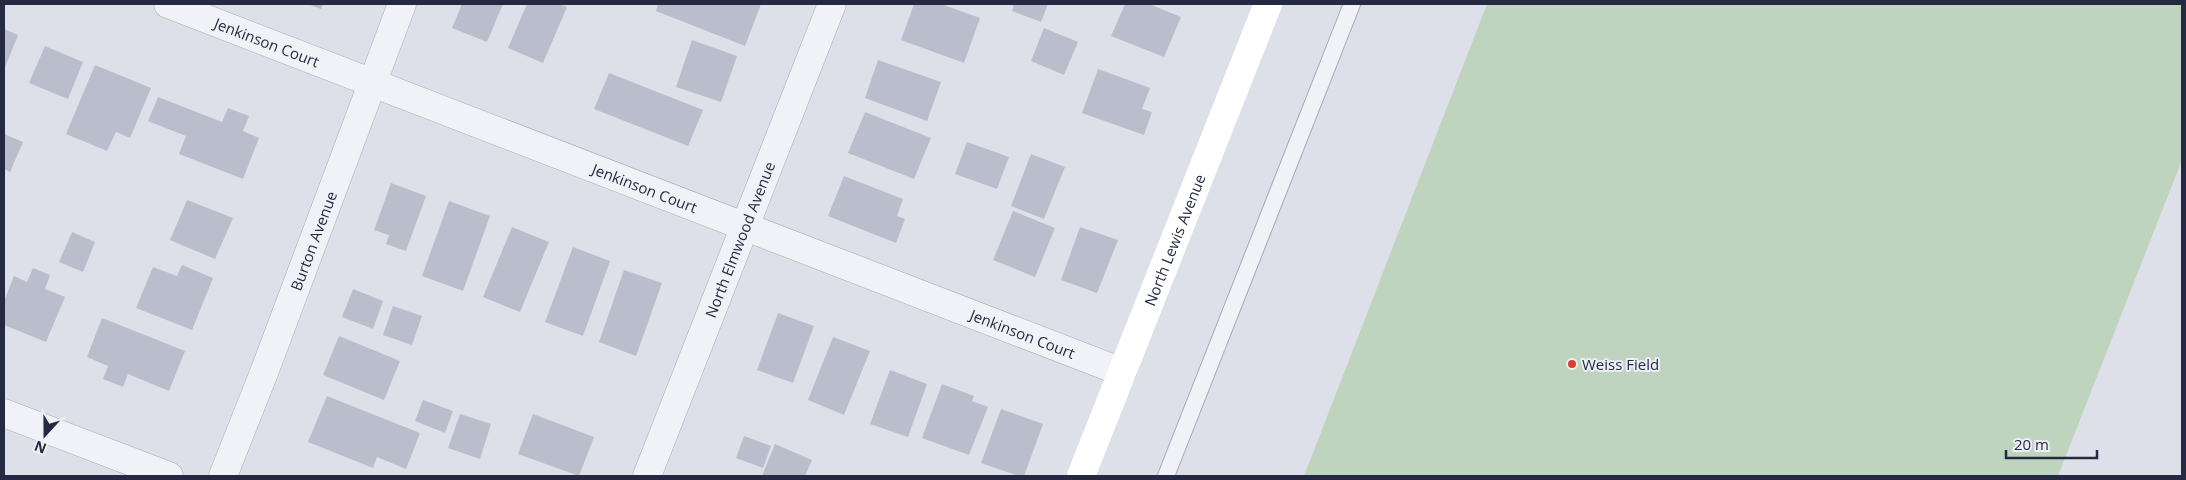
<svg xmlns="http://www.w3.org/2000/svg" width="2186" height="480" viewBox="0 0 2186 480" font-family="'Open Sans',sans-serif">
	<style>
		.green { fill: #bfd4be }
		.building { fill: #babecc }
		.lines { fill: none; stroke-linecap: round; stroke-linejoin: round }
		.service-casing { stroke: #a6a9b7; stroke-width: 18 }
		.minor-casing { stroke: #a6a9b7; stroke-width: 29 }
		.service { stroke: #f1f2f7; stroke-width: 16 }
		.minor { stroke: #f1f2f7; stroke-width: 28 }
		.secondary { stroke: #fff; stroke-width: 28 }
		.poi-dot { fill: #dd3a34; stroke: #edeff6; stroke-width: 2 }
		.labels { text-anchor: middle; dominant-baseline: central; stroke-width: 4; stroke-linejoin: round; paint-order: stroke }
		.street-label { font-size: 15px; fill: #252a42; stroke: #edeff6 }
		.poi-label { font-size: 15px; fill: #252a42; stroke: #edeff6; text-anchor: start }
	</style>
	<rect width="100%" height="100%" fill="#dee0e9"/>
	<path class="green" d="M 1487,4 L 2182,4 L 2182,160 L 2058,476 L 1304,476 Z"/>
	<g class="building">
		<path d="M 307,4 L 323,4 L 321,9 Z"/>
		<path d="M 462,4 L 503,4 L 487,42 L 452,28 Z"/>
		<path d="M 527,4 L 559,4 L 567,7 L 543,63 L 508,48 Z"/>
		<path d="M 658,4 L 761,4 L 745,46 L 656,11 Z"/>
		<path d="M 914,4 L 941,4 L 980,18 L 964,63 L 901,40 Z"/>
		<path d="M 1014,4 L 1048,4 L 1041,22 L 1012,11 Z"/>
		<path d="M 1125,4 L 1149,4 L 1181,17 L 1164,57 L 1111,36 Z"/>
		<path d="M 1044,28 L 1078,42 L 1064,75 L 1031,61 Z"/>
		<path d="M 4,29 L 18,35 L 4,70 Z"/>
		<path d="M 692,40 L 737,56 L 721,102 L 676,87 Z"/>
		<path d="M 45,46 L 83,62 L 68,99 L 29,83 Z"/>
		<path d="M 878,60 L 941,82 L 927,121 L 865,98 Z"/>
		<path d="M 95,65 L 151,88 L 130,138 L 116,132 L 107,151 L 66,134 Z"/>
		<path d="M 1098,69 L 1150,88 L 1142,109 L 1152,112 L 1144,135 L 1082,113 Z"/>
		<path d="M 609,73 L 703,110 L 688,146 L 594,109 Z"/>
		<path d="M 158,97 L 222,122 L 228,108 L 249,116 L 243,131 L 259,138 L 243,179 L 179,154 L 186,136 L 148,121 Z"/>
		<path d="M 865,112 L 931,138 L 914,179 L 848,153 Z"/>
		<path d="M 4,134 L 23,142 L 10,172 L 4,169 Z"/>
		<path d="M 967,142 L 1009,157 L 997,189 L 955,174 Z"/>
		<path d="M 1031,154 L 1065,167 L 1044,219 L 1011,206 Z"/>
		<path d="M 844,176 L 903,199 L 897,216 L 905,219 L 896,243 L 828,216 Z"/>
		<path d="M 391,183 L 426,196 L 406,251 L 386,244 L 389,235 L 374,230 Z"/>
		<path d="M 187,200 L 233,218 L 215,259 L 170,240 Z"/>
		<path d="M 449,201 L 490,216 L 463,291 L 422,276 Z"/>
		<path d="M 1013,211 L 1055,228 L 1035,277 L 993,260 Z"/>
		<path d="M 512,227 L 549,242 L 520,312 L 483,297 Z"/>
		<path d="M 1080,227 L 1118,240 L 1097,293 L 1061,280 Z"/>
		<path d="M 72,232 L 95,242 L 83,272 L 59,262 Z"/>
		<path d="M 573,247 L 610,261 L 583,336 L 545,322 Z"/>
		<path d="M 182,265 L 213,278 L 192,330 L 136,308 L 153,267 L 177,276 Z"/>
		<path d="M 33,268 L 50,275 L 45,289 L 65,297 L 46,342 L 4,325 L 4,301 L 14,276 L 27,282 Z"/>
		<path d="M 624,270 L 662,283 L 636,356 L 599,342 Z"/>
		<path d="M 353,289 L 383,301 L 373,329 L 342,317 Z"/>
		<path d="M 393,306 L 422,316 L 412,345 L 383,335 Z"/>
		<path d="M 778,313 L 814,326 L 793,383 L 757,370 Z"/>
		<path d="M 102,318 L 185,351 L 169,391 L 128,374 L 123,387 L 103,379 L 108,366 L 87,357 Z"/>
		<path d="M 339,336 L 400,361 L 384,400 L 323,375 Z"/>
		<path d="M 833,337 L 870,351 L 844,415 L 808,400 Z"/>
		<path d="M 890,370 L 927,384 L 908,437 L 870,424 Z"/>
		<path d="M 942,384 L 974,396 L 972,401 L 988,407 L 969,455 L 922,438 Z"/>
		<path d="M 327,396 L 420,433 L 406,469 L 377,457 L 373,468 L 308,442 Z"/>
		<path d="M 423,400 L 453,411 L 445,433 L 415,421 Z"/>
		<path d="M 1001,409 L 1043,424 L 1024,476 L 1019,476 L 981,463 Z"/>
		<path d="M 460,414 L 491,424 L 480,459 L 448,448 Z"/>
		<path d="M 533,414 L 594,437 L 579,476 L 518,454 Z"/>
		<path d="M 744,436 L 771,446 L 763,468 L 736,458 Z"/>
		<path d="M 775,444 L 812,460 L 805,476 L 762,476 Z"/>
	</g>
	<g class="lines">
		<g class="service-casing">
			<path id="service" d="M 1166,476 L 1352,4"/>
		</g>
		<g class="minor-casing">
			<g id="minor">
				<path id="s1" d="M 168,4 L 1122,372"/>
				<path d="M 4,413 L 169,476"/>
				<path id="s2" d="M 223,476 L 265,370 L 402,4"/>
				<path id="s3" d="M 647,476 L 832,4"/>
			</g>
		</g>
		<use href="#service" class="service"/>
		<use href="#minor" class="minor"/>
		<path class="secondary" id="s4" d="M 1081,476 L 1268,4"/>
	</g>
	<circle class="poi-dot" cx="1572" cy="364" r="5"/>
	<g class="labels">
		<g class="street-label">
			<text stroke="none"><textPath href="#s1" startOffset="106">Jenkinson Court</textPath></text>
			<text stroke="none"><textPath href="#s1" startOffset="511">Jenkinson Court</textPath></text>
			<text stroke="none"><textPath href="#s2" startOffset="252">Burton Avenue</textPath></text>
			<text stroke="none"><textPath href="#s3" startOffset="254">North Elmwood Avenue</textPath></text>
			<text stroke="none"><textPath href="#s4" startOffset="254">North Lewis Avenue</textPath></text>
			<text stroke="none"><textPath href="#s1" startOffset="916">Jenkinson Court</textPath></text>
		</g>
		<g class="poi-label">
			<text x="1582" y="364">Weiss Field</text>
		</g>
	</g>
	<rect width="2186" height="480" fill="none" stroke="#252a42" stroke-width="10"/>
	<g transform="translate(45 435) rotate(201)" stroke="#edeff6" stroke-width="4" paint-order="stroke">
	<path d="M0-4L9 19L0 12L-9 19Z" fill="#252a42"/>
	<text y="-8" font-size="14" font-weight="bold" text-anchor="middle" fill="#252a42">N</text>
	</g>
	<path d="M2006 450v8h91v-8" fill="none" stroke="#252a42" stroke-width="2.5"/>
	<text x="2014" y="450" font-size="15" fill="#252a42" stroke="#edeff6" stroke-width="4" paint-order="stroke">20 m</text>
</svg>
